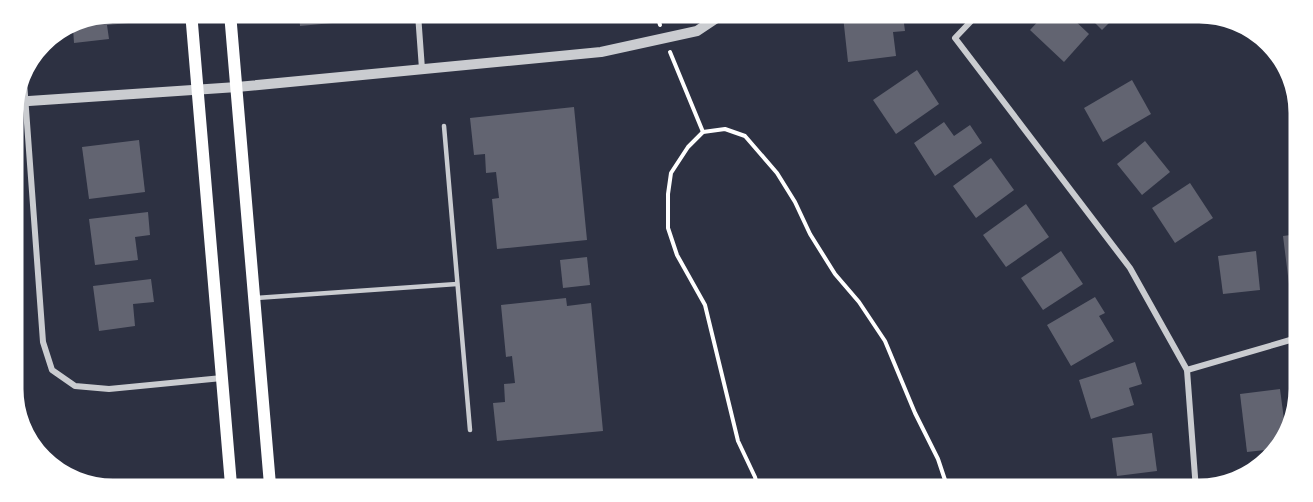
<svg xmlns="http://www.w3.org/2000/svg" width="1313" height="502" viewBox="0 0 1313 502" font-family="Barlow,sans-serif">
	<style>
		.building { fill: #626471 }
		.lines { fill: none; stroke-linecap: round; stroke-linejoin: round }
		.path { stroke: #fff; stroke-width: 4 }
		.service { stroke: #caccd0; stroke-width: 4.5 }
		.minor { stroke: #caccd0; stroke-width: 6 }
		.tertiary { stroke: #caccd0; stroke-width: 10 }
		.secondary { stroke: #fff; stroke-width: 12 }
		.rim { fill: none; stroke: #fff; stroke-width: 3 }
	</style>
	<rect width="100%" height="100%" fill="#2d3142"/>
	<g class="building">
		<path d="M 114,12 L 138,12 L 139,22 L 107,25 L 109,39 L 74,43 L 73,28 Z"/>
		<path d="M 299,13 L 374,13 L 375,19 L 300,26 Z"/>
		<path d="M 843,16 L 903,16 L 905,31 L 893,32 L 896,56 L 848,62 Z"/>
		<path d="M 1042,17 L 1071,17 L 1089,34 L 1064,62 L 1030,30 Z"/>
		<path d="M 1089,17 L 1115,17 L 1102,30 Z"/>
		<path d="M 917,70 L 939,104 L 896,134 L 873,100 Z"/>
		<path d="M 1132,80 L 1151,114 L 1103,142 L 1084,108 Z"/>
		<path d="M 1295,88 L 1300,100 L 1300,116 L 1287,93 Z"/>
		<path d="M 574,107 L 587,240 L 497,249 L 492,199 L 499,198 L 496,172 L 486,173 L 485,154 L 474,155 L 470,118 Z"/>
		<path d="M 944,122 L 954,136 L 970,125 L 982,143 L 935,176 L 914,143 Z"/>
		<path d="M 139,140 L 145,192 L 89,199 L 82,147 Z"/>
		<path d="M 1145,141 L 1170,172 L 1142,195 L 1117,164 Z"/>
		<path d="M 991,158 L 1014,190 L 976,218 L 953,186 Z"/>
		<path d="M 1190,183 L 1213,218 L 1175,243 L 1152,208 Z"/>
		<path d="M 1026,204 L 1049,237 L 1006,267 L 983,235 Z"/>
		<path d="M 148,212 L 150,235 L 135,237 L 138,260 L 95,265 L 89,219 Z"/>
		<path d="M 1298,234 L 1297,283 L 1289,284 L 1283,236 Z"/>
		<path d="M 1061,251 L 1083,284 L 1043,310 L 1021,278 Z"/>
		<path d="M 1256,251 L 1260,290 L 1223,294 L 1218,256 Z"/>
		<path d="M 587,257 L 590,285 L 563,288 L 560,260 Z"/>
		<path d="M 151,279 L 154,302 L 133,304 L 135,326 L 99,331 L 93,286 Z"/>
		<path d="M 1095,297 L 1105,313 L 1099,316 L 1114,341 L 1071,366 L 1047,325 Z"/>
		<path d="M 566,298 L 567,306 L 591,303 L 603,431 L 497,441 L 493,403 L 505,402 L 504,384 L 515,383 L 512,356 L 506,357 L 501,305 Z"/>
		<path d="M 1135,362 L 1142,384 L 1129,388 L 1134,405 L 1091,419 L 1079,380 Z"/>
		<path d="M 1280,389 L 1286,435 L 1275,449 L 1247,452 L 1240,394 Z"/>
		<path d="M 1152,433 L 1157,471 L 1117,476 L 1112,438 Z"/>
	</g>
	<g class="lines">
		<g class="path">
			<path d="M 657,15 L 660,25"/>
			<path d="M 670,52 L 703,132"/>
			<path d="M 758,488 L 755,477 L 738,441 L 705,305 L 677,255 L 668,228 L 668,194 L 671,173 L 688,147 L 703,132 L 725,129 L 745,136 L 777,173 L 795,202 L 810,234 L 835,274 L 859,302 L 885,341 L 915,413 L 938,459 L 948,489"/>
		</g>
		<g class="service">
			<path d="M 444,126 L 470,430"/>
			<path d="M 256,298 L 457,284"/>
		</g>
		<g class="minor">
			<path d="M 418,14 L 422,69"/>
			<path d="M 976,16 L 955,38 L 1130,268 L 1187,370 L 1196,490"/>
			<path d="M 23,68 L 43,342 L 52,370 L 75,386 L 109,389 L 222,378"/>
			<path d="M 1187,370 L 1297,338"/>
		</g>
		<path class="tertiary" d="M 14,102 L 237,87 L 601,52 L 697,31 L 721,15"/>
		<g class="secondary">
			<path d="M 191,12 L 231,485"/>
			<path d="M 230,13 L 270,485"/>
		</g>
	</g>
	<path d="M0 0H1313V502H0ZM113 22H1199A91 91 0 0 1 1290 113V389A91 91 0 0 1 1199 480H113A91 91 0 0 1 22 389V113A91 91 0 0 1 113 22Z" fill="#fff" fill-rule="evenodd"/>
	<path class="rim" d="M113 22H1199A91 91 0 0 1 1290 113V389A91 91 0 0 1 1199 480H113A91 91 0 0 1 22 389V113A91 91 0 0 1 113 22Z"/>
</svg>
